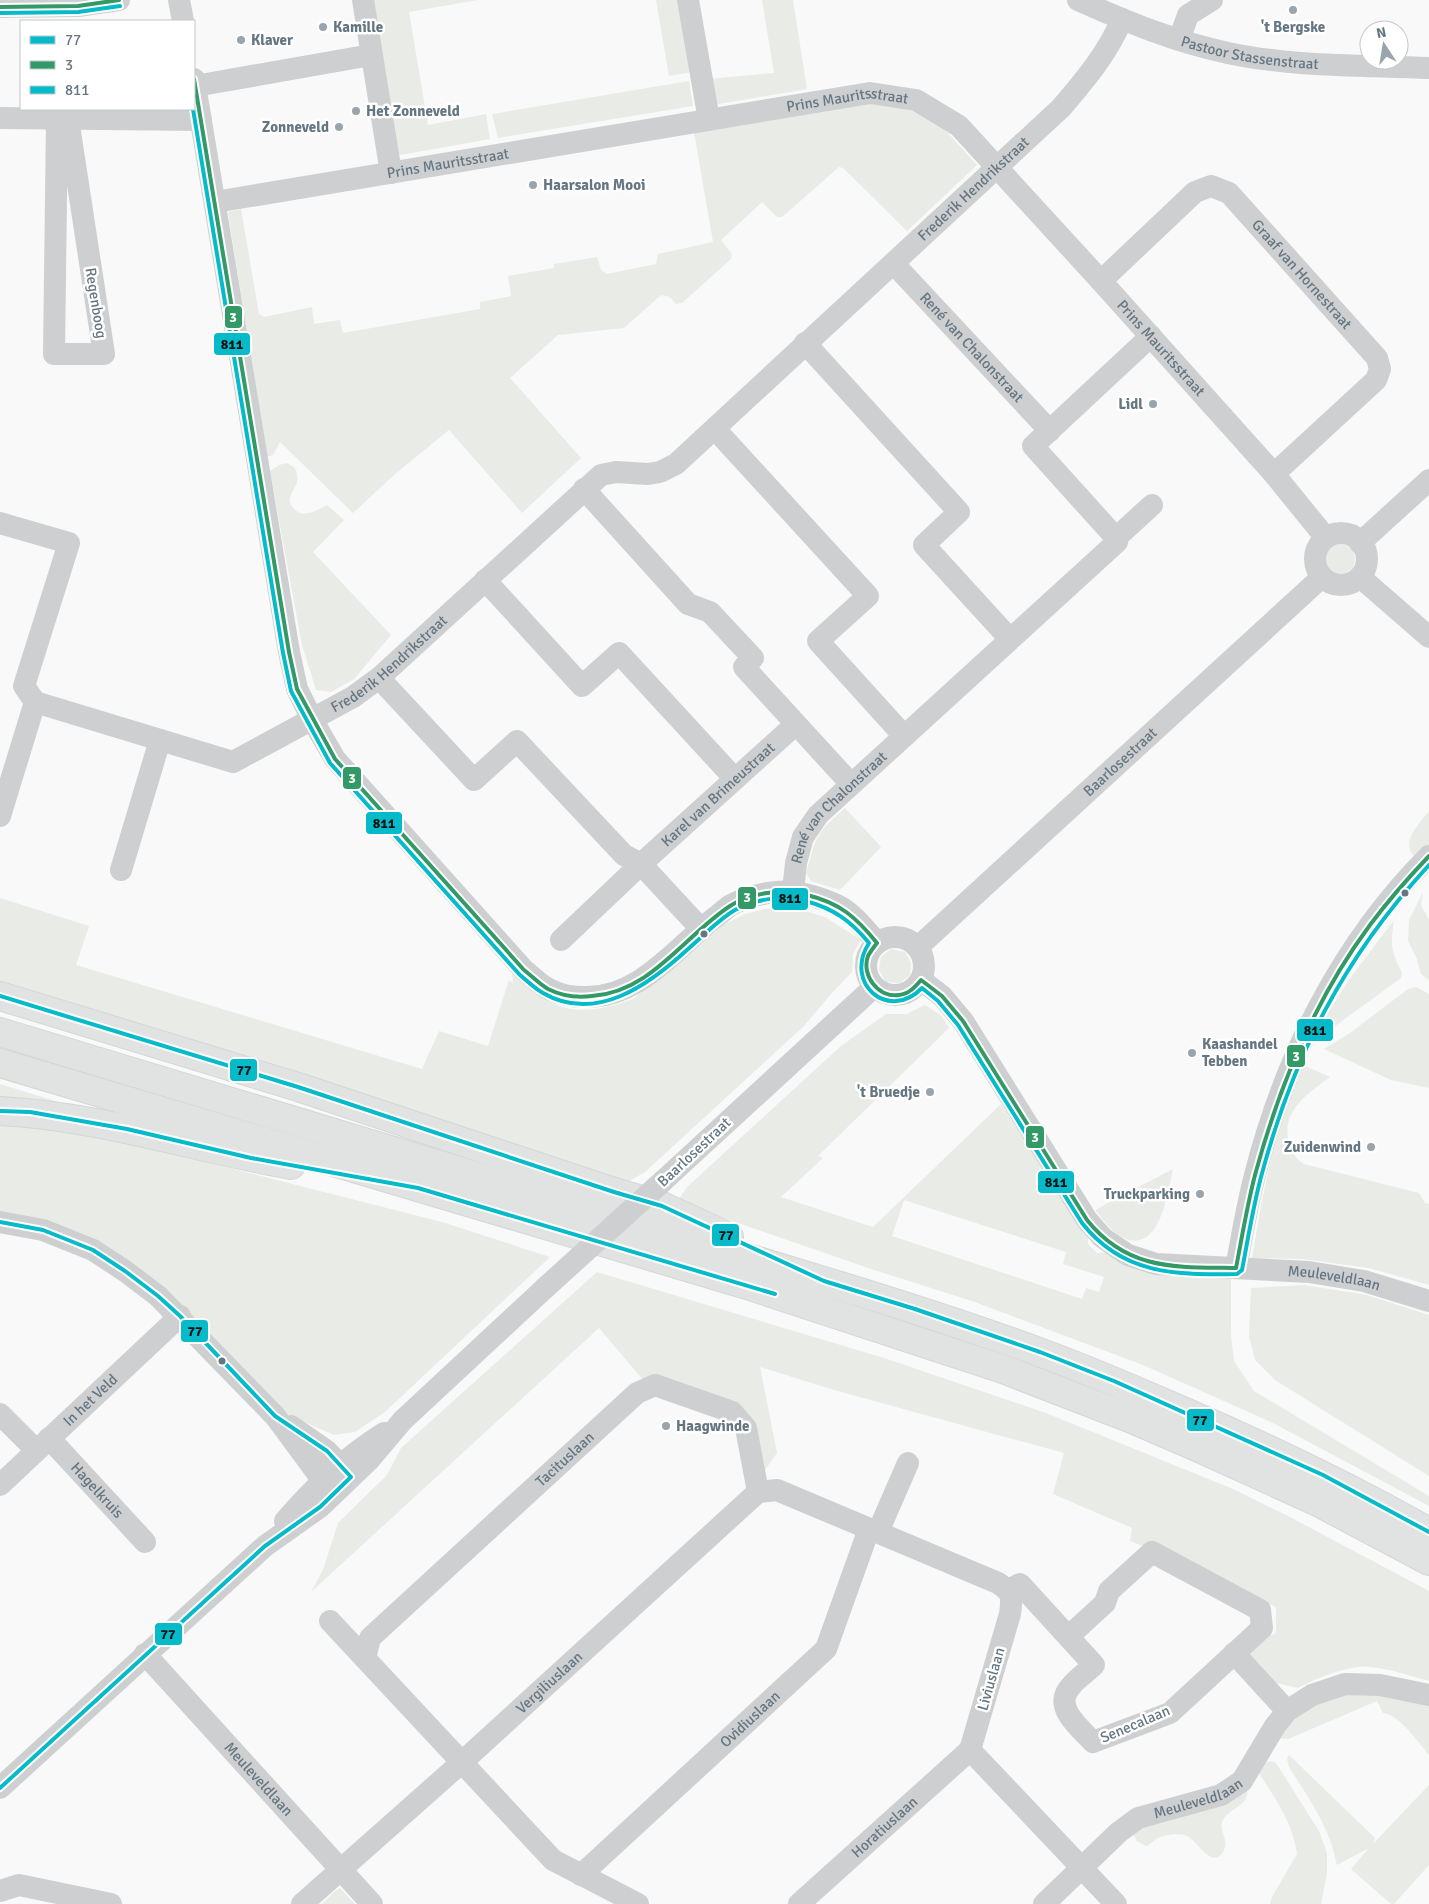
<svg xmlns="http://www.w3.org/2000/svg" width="1429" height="1904" viewBox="0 0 1429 1904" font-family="Signika,sans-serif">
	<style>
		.green { fill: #e8ebe6; fill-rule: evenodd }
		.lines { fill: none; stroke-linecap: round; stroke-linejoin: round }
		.highway-casing { stroke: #d5d6d6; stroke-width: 30 }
		.minor { stroke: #cecfd0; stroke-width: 22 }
		.highway { stroke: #e1e2e2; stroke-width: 28 }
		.minor-bridge { stroke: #cecfd0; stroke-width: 22 }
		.bus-1-casing { stroke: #fff; stroke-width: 8 }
		.bus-2-casing { stroke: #fff; stroke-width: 8 }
		.bus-3-casing { stroke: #fff; stroke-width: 8 }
		.bus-1 { stroke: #05bac9; stroke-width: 4 }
		.bus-2 { stroke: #396; stroke-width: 4 }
		.bus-3 { stroke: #05bac9; stroke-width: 4 }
		.poi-dot { fill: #99a4ac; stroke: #fff; stroke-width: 2 }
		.bus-dot { fill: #657683; stroke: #fff; stroke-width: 2 }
		.labels { text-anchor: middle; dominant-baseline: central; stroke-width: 5; stroke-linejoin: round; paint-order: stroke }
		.poi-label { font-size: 15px; font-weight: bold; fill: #657683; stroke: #fff; text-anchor: start }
		.street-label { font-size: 15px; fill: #657683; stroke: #fff }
		.line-badge { stroke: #fff; stroke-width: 2 }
		.badge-label { font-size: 14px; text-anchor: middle; font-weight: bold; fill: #fff }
		.pale-badge-label { font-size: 14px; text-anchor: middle; font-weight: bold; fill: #111 }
	</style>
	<rect width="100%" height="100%" fill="#f9f9f9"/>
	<g class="green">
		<path d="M 369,0 L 478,0 L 409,12 L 428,125 L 486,114 L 490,139 L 395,156 Z"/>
		<path d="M 656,0 L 681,0 L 692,72 L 669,76 Z"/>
		<path d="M 762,0 L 793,0 L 807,89 L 713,105 L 708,79 L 774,73 Z"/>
		<path d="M 689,81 L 693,106 L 498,138 L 492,114 Z"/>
		<path d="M 878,101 L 901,104 L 947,132 L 977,165 L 907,231 L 843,168 L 839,167 L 782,217 L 777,217 L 762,202 L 721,240 L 732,254 L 731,259 L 682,303 L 676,304 L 670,297 L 661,295 L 624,328 L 558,335 L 510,378 L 581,458 L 522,513 L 449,430 L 394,475 L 353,513 L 280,442 L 273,455 L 267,457 L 228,212 L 241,209 L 259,314 L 264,317 L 312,307 L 314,324 L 340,320 L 343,333 L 480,309 L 480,302 L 511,296 L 508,276 L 554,268 L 554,264 L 597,257 L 601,270 L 607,274 L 656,264 L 658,254 L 713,242 L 694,132 Z"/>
		<path d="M 287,463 L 295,468 C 301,484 294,485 290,498 C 289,502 291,506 294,509 C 303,519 318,510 327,505 L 344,520 L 313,552 L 391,635 L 354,679 L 331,692 L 316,690 L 302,645 L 270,471 L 279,465 Z"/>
		<circle cx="1340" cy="559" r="15"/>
		<path d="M 845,808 L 881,847 L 840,890 L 811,881 L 806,873 L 815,842 L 825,826 Z"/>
		<path d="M 1429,811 L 1429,846 L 1417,860 C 1415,857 1411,853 1410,850 C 1405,836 1422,821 1429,811 Z"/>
		<path d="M 1423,892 L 1421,905 L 1429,920 L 1429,980 L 1421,974 L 1417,959 L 1408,941 L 1409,920 Z"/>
		<path d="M 0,898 L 89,926 L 76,965 L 422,1069 L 439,1031 L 488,1046 L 509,980 L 513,983 L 512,973 C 525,983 539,995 553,1003 C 577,1016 608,1008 633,999 L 723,925 L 745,914 L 765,909 L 786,909 L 805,911 L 825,917 L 861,940 L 853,954 L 852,972 L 831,994 L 804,1026 L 645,1172 L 624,1184 L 0,982 Z"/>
		<path d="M 1394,920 C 1390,945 1391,951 1402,973 L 1401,978 L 1331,1029 L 1317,1031 L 1348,981 Z"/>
		<path d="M 891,949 L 905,952 L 911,963 L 910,975 L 900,983 L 886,982 L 879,970 L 881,957 Z"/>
		<path d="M 1416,987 L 1429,994 L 1429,1088 L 1391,1080 L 1324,1049 L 1350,1033 L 1408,989 Z"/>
		<path d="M 925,1005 L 942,1016 L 949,1028 L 818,1156 L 823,1158 L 781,1197 L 873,1227 L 1001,1104 L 1088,1238 L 1088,1244 L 1097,1253 L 1111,1252 L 1231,1276 L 1231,1335 L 1234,1361 L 1254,1391 L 1429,1496 L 1429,1506 L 1273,1423 L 1143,1365 L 972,1301 L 874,1270 L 677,1202 L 687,1187 L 841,1046 L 886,1014 L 906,1014 ZM 904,1200 L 1066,1252 L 1063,1264 L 1104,1277 L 1099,1292 L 1086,1288 L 1082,1299 L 892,1236 Z"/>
		<path d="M 1303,1065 L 1330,1077 C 1309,1093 1283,1109 1288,1138 C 1290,1151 1294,1157 1304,1164 L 1419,1193 L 1425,1203 L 1429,1204 L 1429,1285 L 1369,1268 L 1302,1259 L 1252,1258 C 1260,1212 1267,1167 1281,1122 C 1288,1103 1296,1084 1303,1065 Z"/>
		<path d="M 0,1084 L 52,1100 L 102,1118 L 0,1104 Z"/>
		<path d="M 0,1123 L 104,1136 L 442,1222 L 550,1257 L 385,1412 L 355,1432 L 334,1435 L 286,1414 L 133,1269 L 0,1214 Z"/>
		<path d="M 1173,1169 C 1167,1194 1160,1258 1120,1236 C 1110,1230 1103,1219 1095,1210 Z"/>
		<path d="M 597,1272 L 884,1358 L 1046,1413 L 1233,1489 L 1290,1517 L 1429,1591 L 1429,1681 C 1411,1676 1378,1665 1360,1667 C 1338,1669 1317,1678 1298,1688 L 1263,1680 L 1245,1661 L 1262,1637 L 1275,1634 L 1276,1631 L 1276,1608 L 1274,1606 L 1151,1549 L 1130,1541 L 1132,1528 L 1053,1494 L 1064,1453 L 834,1390 L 760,1367 L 777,1453 L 763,1473 L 749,1426 L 644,1381 L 599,1328 L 311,1592 L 323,1570 L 338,1523 L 387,1475 L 401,1448 Z"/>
		<path d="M 1304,1285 L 1367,1295 L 1429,1315 L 1429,1476 L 1275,1380 L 1255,1360 L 1249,1336 L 1251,1288 Z"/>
		<path d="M 1361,1690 L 1429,1703 L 1429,1755 C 1418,1742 1400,1715 1383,1713 L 1377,1701 L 1288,1739 L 1277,1738 L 1307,1706 Z"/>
		<path d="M 1289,1755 L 1375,1838 L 1373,1844 L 1429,1785 L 1429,1865 L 1394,1904 L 1391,1904 L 1351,1869 L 1369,1848 L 1337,1865 C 1329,1826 1310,1800 1289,1767 L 1287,1759 Z"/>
		<path d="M 1271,1761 L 1276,1763 L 1319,1831 L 1327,1853 L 1327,1873 L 1321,1904 L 1270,1904 L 1272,1897 L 1297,1854 C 1293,1822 1274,1797 1257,1770 L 1265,1763 Z"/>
		<path d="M 1247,1780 C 1250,1808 1240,1801 1225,1817 C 1215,1828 1230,1838 1224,1850 C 1212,1873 1196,1837 1185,1835 C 1179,1833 1164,1835 1158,1838 C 1153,1840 1151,1845 1146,1846 L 1137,1841 L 1131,1830 Z"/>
		<path d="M 340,1888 L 355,1904 L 322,1904 L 335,1891 Z"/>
	</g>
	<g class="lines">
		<g class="highway-casing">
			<g id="highway">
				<path d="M 0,996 L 298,1087 L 614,1192 L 662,1206 L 729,1237"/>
				<path d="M 0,1032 L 824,1281 C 896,1303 968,1326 1039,1352 C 1086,1369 1132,1389 1178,1409 C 1264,1446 1348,1486 1429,1532"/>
				<path d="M 0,1063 L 744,1284 L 1003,1369 L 1132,1419 L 1199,1448 L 1318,1502 L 1429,1561"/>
				<path d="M 0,1111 C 99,1116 194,1148 291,1165"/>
			</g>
		</g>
		<g class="minor">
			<path d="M 179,0 L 183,21"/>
			<path d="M 363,0 L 391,173"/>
			<path d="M 688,0 L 709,120"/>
			<path id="s1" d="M 1078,0 C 1127,22 1176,42 1228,53 C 1294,67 1362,65 1429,68"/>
			<path d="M 0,7 L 78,6 L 119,0"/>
			<path d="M 1179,40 L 1188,15 L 1212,0"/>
			<path d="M 194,79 L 289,652 L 297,689 L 313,721 L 335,759 L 524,970 C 532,976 541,986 551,990 C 561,995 572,997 584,997 C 638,999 674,950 713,919 C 719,915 725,909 731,905 C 752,894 782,888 804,894 C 843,903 853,913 877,943"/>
			<path d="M 195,86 L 371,55"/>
			<path d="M 0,118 L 201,120"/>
			<path d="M 57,119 L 54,354 L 104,354 L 68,119"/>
			<path id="s2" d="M 215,202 L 870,93 L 916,100 L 959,126 L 1101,281 L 1274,474 L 1326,538"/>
			<path id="s3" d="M 894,264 L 1050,431"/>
			<path id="s4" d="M 1101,281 L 1195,192 L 1211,186 L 1229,193 L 1377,358 L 1380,369 L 1376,380 L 1274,474"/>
			<path d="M 805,343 L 959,512 L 924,545 L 1010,639"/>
			<path d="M 715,429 L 868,596 L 818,641 L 904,736"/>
			<path d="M 584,489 L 688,604 L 710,612 L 753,658 L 744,667 L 851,784"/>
			<path d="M 0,523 L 69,543 L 24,686 L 35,702 L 0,816"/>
			<circle cx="1341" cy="559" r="26"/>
			<path d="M 1116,538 L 1152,505"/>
			<path d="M 1360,543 L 1429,480"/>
			<path d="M 1360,577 L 1429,637"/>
			<path d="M 485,580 L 582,686 L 619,653 L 735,779"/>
			<path d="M 379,678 L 474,780 L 517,741 L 624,855 L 641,864 L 701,929"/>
			<path id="s5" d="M 35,702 L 233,762 L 353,697 L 379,678 L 601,475 L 616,472 L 648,474 L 660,472 L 676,464 L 1061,108 C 1084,81 1108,53 1122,19"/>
			<path d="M 121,870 L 160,740"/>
			<path id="s6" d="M 793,891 L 796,863 L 803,837 L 818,815 L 1117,542 L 1116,538 L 1033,446 L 1151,336"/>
			<circle cx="895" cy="966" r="29"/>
			<path id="s7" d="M 561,940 L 641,864 L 796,724"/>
			<path id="s8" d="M 918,947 L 1322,577"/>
			<path id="s9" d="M 921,980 L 942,996 L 963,1021 L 1087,1220 L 1103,1238 L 1128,1255 L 1156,1264 L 1309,1272 L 1364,1281 L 1429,1301"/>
			<path d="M 663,1181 L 874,987"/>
			<path d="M 0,1222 L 43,1230 L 93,1250 L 125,1271 L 158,1296 L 275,1416 L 323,1481 L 335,1492"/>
			<path d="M 1236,1268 C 1242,1237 1247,1205 1255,1175 C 1285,1057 1342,943 1429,856"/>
			<path d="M 0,1414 L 36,1450"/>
			<path d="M 291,1426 L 327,1451 L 351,1476"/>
			<path id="s10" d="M 49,1438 L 145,1542"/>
			<path id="s11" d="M 0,1485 L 180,1316"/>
			<path d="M 758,1492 L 777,1490 L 998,1583 C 1013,1593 1012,1597 1010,1614 L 970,1750 L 1116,1904"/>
			<path d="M 285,1521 C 314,1487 346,1457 384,1433"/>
			<path d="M 878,1532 L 908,1463"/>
			<path d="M 1009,1590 L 1020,1584 L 1094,1665 C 1086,1673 1074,1680 1068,1690 C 1055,1709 1081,1729 1093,1742 L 1170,1713 L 1262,1628 L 1260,1610 L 1152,1552 L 1109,1591 L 1105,1603 L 1069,1636"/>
			<path d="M 330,1621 L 553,1860 L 638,1904"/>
			<path d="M 1234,1653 L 1287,1711"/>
			<path id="s12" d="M 145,1654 L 372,1904"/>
			<path id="s13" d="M 365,1658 L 370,1638 L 637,1393 L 655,1385 L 732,1412 L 746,1428 L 758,1492"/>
			<path d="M 0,1788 L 265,1546 L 320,1507 L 370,1459 L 403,1420 L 545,1288"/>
			<path id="s14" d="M 581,1875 L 826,1649 L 869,1529"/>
			<path d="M 0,1891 L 19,1885 L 111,1904"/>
			<path id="s15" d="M 302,1904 L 461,1763 L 758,1492"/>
			<path id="s16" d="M 799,1904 L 970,1750"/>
			<path id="s17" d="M 1044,1904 L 1119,1832 L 1138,1818 L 1221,1795 L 1242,1781 L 1275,1726 L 1287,1711 L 1312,1695 L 1345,1684 L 1380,1685 L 1429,1695"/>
		</g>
		<use href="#highway" class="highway"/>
		<path class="minor-bridge" d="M 545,1288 L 663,1181"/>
		<g class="bus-1-casing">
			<g id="bus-1">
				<path d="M 0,996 L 298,1087 L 614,1192 L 662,1206 L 824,1281 L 915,1309 L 1040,1352 L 1114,1381 L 1323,1475 L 1429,1532"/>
				<path d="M 0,1111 L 30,1112 L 127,1129 L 251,1158 L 418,1188 L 775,1294"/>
				<path d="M 0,1222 L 43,1230 L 93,1250 L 125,1271 L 158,1296 L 180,1316 L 275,1416 L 327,1451 L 351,1477 L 320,1507 L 265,1546 L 0,1788"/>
			</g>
		</g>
		<g class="bus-2-casing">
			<g id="bus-2">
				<path d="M 0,7 L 78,6 L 119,0"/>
				<path d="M 194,79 L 289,652 L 297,689 L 335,759 L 524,970 C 532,976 539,984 548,989 C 562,996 577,998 592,996 C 651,992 684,936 730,906 C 751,892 782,889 807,895 C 840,903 856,917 877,943 C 874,947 870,952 868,956 C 861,975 878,998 899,995 C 909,994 915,987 921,980 L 942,996 L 963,1021 L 1087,1220 C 1128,1271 1176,1267 1236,1268 C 1242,1237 1247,1206 1255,1175 C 1279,1086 1315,999 1370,925 C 1388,901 1408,878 1429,856"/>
			</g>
		</g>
		<g class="bus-3-casing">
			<g id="bus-3">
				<path d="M 0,13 L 78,12 L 120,6"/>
				<path d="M 193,109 L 283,653 L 291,691 L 330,763 L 519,974 C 527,981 534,988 543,993 C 596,1024 650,984 688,949 C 703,936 718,920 735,910 C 755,899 782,895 805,901 C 833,908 851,921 869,943 C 843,984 889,1022 922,988 L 938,1001 L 958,1025 L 1082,1223 C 1123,1275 1176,1275 1237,1274 L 1242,1270 C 1248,1239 1253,1207 1261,1177 C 1293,1056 1344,957 1429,865"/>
			</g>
		</g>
		<use href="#bus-1" class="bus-1"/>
		<use href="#bus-2" class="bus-2"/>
		<use href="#bus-3" class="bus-3"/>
	</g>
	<g class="poi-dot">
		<circle cx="1293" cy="10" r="5"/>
		<circle cx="323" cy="27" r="5"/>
		<circle cx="241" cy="40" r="5"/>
		<circle cx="356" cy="111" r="5"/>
		<circle cx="339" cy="127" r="5"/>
		<circle cx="533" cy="185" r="5"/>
		<circle cx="1153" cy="404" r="5"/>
		<circle cx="1192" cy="1053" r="5"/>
		<circle cx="930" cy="1092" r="5"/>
		<circle cx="1371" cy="1147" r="5"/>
		<circle cx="1200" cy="1194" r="5"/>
		<circle cx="666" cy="1426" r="5"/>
	</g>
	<g class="bus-dot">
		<circle cx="1405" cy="893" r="4.5"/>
		<circle cx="704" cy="934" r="4.5"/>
		<circle cx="222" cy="1361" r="4.5"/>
	</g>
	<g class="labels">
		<g class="poi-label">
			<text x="333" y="27">Kamille</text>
			<text x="1293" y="27" text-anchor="middle">'t Bergske</text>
			<text x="251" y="40">Klaver</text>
			<text x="366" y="111">Het Zonneveld</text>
			<text x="329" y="127" text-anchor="end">Zonneveld</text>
			<text x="543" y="185">Haarsalon Mooi</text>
			<text x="1143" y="404" text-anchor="end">Lidl</text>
			<text x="1202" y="1044">Kaashandel<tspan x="1202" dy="17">Tebben</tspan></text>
			<text x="920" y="1092" text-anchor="end">'t Bruedje</text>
			<text x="1361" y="1147" text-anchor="end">Zuidenwind</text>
			<text x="1190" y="1194" text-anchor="end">Truckparking</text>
			<text x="676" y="1426">Haagwinde</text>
		</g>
		<g class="street-label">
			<text stroke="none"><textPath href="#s1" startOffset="181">Pastoor Stassenstraat</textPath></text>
			<text stroke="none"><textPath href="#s2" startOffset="641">Prins Mauritsstraat</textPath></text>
			<text stroke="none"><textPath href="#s2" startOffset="236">Prins Mauritsstraat</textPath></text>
			<text stroke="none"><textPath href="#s5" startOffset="1159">Frederik Hendrikstraat</textPath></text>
			<text stroke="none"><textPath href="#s4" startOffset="275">Graaf van Hornestraat</textPath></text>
			<text transform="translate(96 303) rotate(81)">Regenboog</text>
			<text stroke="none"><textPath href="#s3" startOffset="114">René van Chalonstraat</textPath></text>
			<text stroke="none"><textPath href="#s2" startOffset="1061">Prins Mauritsstraat</textPath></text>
			<text stroke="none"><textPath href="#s5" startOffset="392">Frederik Hendrikstraat</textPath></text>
			<text stroke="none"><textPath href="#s8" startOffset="274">Baarlosestraat</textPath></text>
			<text stroke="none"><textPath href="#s7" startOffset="214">Karel van Brimeustraat</textPath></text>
			<text stroke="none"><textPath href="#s6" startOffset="100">René van Chalonstraat</textPath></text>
			<text transform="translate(694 1152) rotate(-43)">Baarlosestraat</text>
			<text stroke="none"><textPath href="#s9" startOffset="556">Meuleveldlaan</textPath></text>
			<text stroke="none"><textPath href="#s11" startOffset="124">In het Veld</textPath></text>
			<text stroke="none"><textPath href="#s13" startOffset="285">Tacituslaan</textPath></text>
			<text stroke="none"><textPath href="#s10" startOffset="71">Hagelkruis</textPath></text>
			<text transform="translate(991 1679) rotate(-74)">Liviuslaan</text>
			<text stroke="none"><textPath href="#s15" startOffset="332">Vergiliuslaan</textPath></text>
			<text stroke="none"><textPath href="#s14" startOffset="230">Ovidiuslaan</textPath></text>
			<text transform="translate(1135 1724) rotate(-23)">Senecalaan</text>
			<text stroke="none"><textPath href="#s12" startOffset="169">Meuleveldlaan</textPath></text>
			<text stroke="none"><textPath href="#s17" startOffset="191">Meuleveldlaan</textPath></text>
			<text stroke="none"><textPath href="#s16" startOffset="115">Horatiuslaan</textPath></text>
		</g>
	</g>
	<g class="line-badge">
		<rect x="224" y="305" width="19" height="24" rx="5" fill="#396"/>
		<rect x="213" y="332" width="38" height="24" rx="5" fill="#05bac9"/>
		<rect x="342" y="766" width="20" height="24" rx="5" fill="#396"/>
		<rect x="365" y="811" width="38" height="24" rx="5" fill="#05bac9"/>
		<rect x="737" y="886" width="20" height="24" rx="5" fill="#396"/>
		<rect x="771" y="887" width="38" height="24" rx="5" fill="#05bac9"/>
		<rect x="1296" y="1018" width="38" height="24" rx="5" fill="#05bac9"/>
		<rect x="1286" y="1044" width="20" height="24" rx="5" fill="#396"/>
		<rect x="229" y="1058" width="29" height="24" rx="5" fill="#05bac9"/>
		<rect x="1025" y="1125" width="20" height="24" rx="5" fill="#396"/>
		<rect x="1037" y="1170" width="38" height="24" rx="5" fill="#05bac9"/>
		<rect x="711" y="1223" width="29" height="24" rx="5" fill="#05bac9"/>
		<rect x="180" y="1319" width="29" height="24" rx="5" fill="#05bac9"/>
		<rect x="1186" y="1408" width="29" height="24" rx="5" fill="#05bac9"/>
		<rect x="154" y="1622" width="29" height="24" rx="5" fill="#05bac9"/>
	</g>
	<g class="badge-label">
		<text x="233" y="322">3</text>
		<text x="352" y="783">3</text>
		<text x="747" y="902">3</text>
		<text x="1296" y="1061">3</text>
		<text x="1035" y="1142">3</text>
	</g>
	<g class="pale-badge-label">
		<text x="232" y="349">811</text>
		<text x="384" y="828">811</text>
		<text x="790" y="903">811</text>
		<text x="1315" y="1035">811</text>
		<text x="244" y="1075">77</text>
		<text x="1056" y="1187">811</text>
		<text x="726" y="1240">77</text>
		<text x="195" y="1336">77</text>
		<text x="1200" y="1425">77</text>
		<text x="168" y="1639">77</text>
	</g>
	<rect x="20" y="20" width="175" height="90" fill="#ffffff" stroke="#c1c8cd"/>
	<rect x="30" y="36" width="25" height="8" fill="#05bac9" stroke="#c1c8cd"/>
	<text x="65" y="45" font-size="15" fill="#657683">77</text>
	<rect x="30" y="61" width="25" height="8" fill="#339966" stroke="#c1c8cd"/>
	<text x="65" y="70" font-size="15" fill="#657683">3</text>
	<rect x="30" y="86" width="25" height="8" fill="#05bac9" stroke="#c1c8cd"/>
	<text x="65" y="95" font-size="15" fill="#657683">811</text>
	<g transform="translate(1384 45) rotate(348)"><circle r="24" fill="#ffffff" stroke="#c1c8cd"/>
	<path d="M0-4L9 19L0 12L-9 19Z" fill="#99a4ac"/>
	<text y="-8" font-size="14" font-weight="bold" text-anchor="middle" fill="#657683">N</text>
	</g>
</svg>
